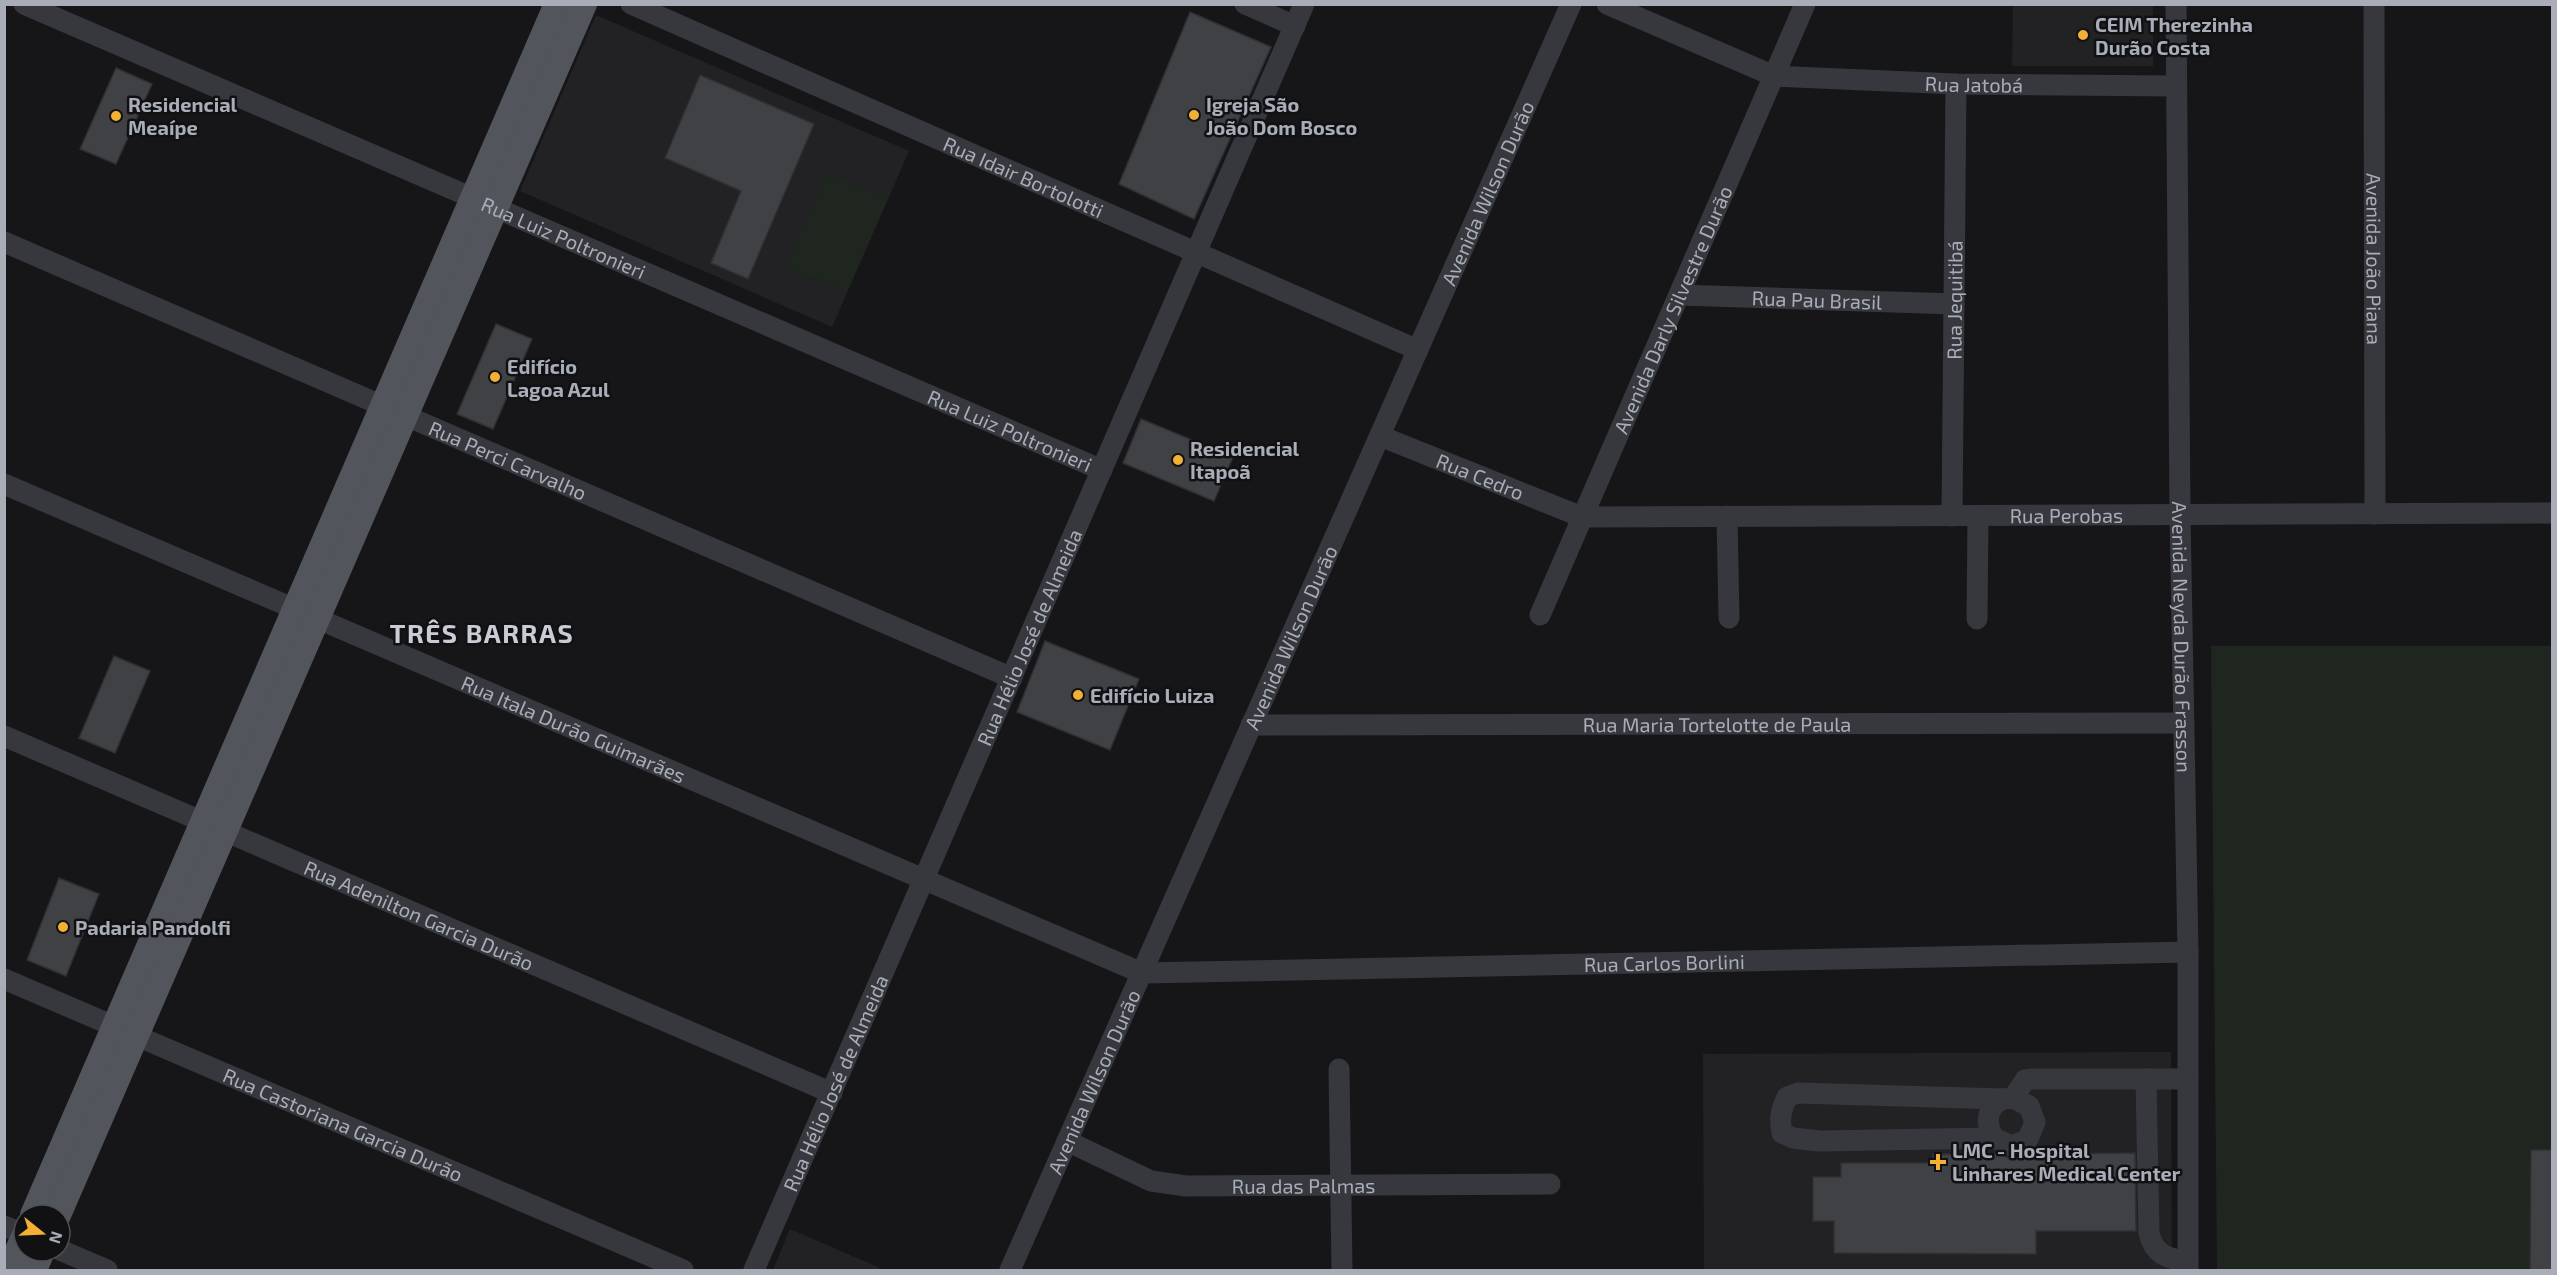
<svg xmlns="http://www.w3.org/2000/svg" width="2557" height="1275" viewBox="0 0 2557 1275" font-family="'Exo 2',sans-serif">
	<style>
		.built { fill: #222225 }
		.green { fill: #1e261f }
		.building { fill: #404145; stroke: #303034; stroke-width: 1.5 }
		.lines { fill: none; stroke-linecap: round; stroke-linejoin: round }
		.minor { stroke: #37383d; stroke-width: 21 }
		.major { stroke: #53555c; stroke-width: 26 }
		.poi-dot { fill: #f2b134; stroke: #111113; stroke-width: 2 }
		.labels { text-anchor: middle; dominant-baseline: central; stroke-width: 5; stroke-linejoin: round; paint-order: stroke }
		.poi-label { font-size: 20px; font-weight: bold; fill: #a8adb8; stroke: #111113; text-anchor: start }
		.street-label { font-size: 20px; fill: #a8adb8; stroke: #111113 }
		.district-label { font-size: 26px; font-weight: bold; letter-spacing: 1.5px; fill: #c9ccd4; stroke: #111113 }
	</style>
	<rect width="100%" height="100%" fill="#161618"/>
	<g class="built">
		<path d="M 2013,5 L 2153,5 L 2153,66 L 2012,66 Z"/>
		<path d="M 596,15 L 909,151 L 832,327 L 520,191 Z"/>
		<path d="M 2171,1052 L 2172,1269 L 1704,1270 L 1703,1054 Z"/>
		<path d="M 790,1229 L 880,1268 L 879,1270 L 773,1270 Z"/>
	</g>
	<g class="green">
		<path d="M 827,172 L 888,199 L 847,292 L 786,266 Z"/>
		<path d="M 2211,646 L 2552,646 L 2552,1270 L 2217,1270 Z"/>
	</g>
	<g class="building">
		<path d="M 1190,12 L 1271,47 L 1194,219 L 1119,184 Z"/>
		<path d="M 116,68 L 152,84 L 116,164 L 80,149 Z"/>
		<path d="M 700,75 L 814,124 L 748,279 L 711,263 L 741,191 L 665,158 Z"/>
		<path d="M 496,324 L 532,339 L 493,429 L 457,414 Z"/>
		<path d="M 1141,419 L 1233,457 L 1214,501 L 1123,463 Z"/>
		<path d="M 1045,641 L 1139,679 L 1110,750 L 1017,712 Z"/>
		<path d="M 114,656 L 150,671 L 115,753 L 79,738 Z"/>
		<path d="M 59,878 L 99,894 L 66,976 L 27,960 Z"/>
		<path d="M 2531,1150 L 2553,1150 L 2553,1270 L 2530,1270 Z"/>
		<path d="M 2135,1153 L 2136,1231 L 2036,1231 L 2036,1254 L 1834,1253 L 1834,1221 L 1813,1221 L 1813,1177 L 1841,1177 L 1841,1163 L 1933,1163 L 1933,1154 L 1999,1154 L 2012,1159 L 2026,1154 Z"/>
	</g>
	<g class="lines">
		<g class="minor">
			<path id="s1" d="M 24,4 L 1102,470"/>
			<path id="s2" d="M 631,4 L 1418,350"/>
			<path d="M 1245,4 L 1295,26"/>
			<path id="s3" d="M 1607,4 L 1774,76 L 1956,84 L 2176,86"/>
			<path id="s4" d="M 2176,4 L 2180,515 L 2188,952 L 2188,1270"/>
			<path id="s5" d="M 2374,4 L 2375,514"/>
			<path id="s6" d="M 4,242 L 1012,678"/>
			<path id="s7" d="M 1679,295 L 1954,304"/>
			<path id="s8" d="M 1380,436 L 1582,517 L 2552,513"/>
			<path id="s9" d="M 4,484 L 1142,973 L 2188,952"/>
			<path d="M 1727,516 L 1729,618"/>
			<path id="s10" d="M 1952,516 L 1956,84"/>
			<path id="s11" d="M 1540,615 L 1805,4"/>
			<path d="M 1977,619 L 1978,516"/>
			<path id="s12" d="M 1251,725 L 2184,723"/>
			<path id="s13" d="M 4,736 L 832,1093"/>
			<path id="s14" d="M 4,979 L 683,1270"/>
			<path d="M 1339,1069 L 1342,1270"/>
			<path d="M 2146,1079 L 2149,1233 C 2154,1254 2167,1260 2188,1260"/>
			<path d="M 1798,1093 L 2002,1099 L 2013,1098 L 2029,1106 L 2035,1122 L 2028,1139 L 2012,1146 L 1994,1138 L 1820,1141 L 1793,1138 L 1782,1133 C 1779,1119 1781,1110 1787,1097 Z"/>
			<path d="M 2013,1098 L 2025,1080 L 2033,1079 L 2188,1079"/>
			<path d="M 1994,1138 C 1985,1123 1986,1108 2002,1099"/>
			<path id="s15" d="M 1067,1141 L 1151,1181 L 1186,1186 L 1550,1184"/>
			<path d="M 4,1226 L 24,1234"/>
			<path d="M 60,1250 L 107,1270"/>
			<path id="s16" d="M 754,1270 L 1304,4"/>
			<path id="s17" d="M 1010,1270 L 1571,4"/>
		</g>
		<g class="major">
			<path d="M 33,1215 L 557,4"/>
			<path d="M 58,1215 L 584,4"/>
			<path d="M 9,1270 L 24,1237"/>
			<path d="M 34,1270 L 42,1251"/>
		</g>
	</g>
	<g class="poi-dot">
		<circle cx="2083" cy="35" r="6"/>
		<circle cx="1194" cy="115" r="6"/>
		<circle cx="116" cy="116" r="6"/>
		<circle cx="495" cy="377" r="6"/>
		<circle cx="1178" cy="460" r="6"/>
		<circle cx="1078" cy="695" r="6"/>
		<circle cx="63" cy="927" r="6"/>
		<path d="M1935 1153h6v6h6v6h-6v6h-6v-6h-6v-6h6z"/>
	</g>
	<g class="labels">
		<g class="poi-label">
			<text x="2095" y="24">CEIM Therezinha<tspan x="2095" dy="23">Durão Costa</tspan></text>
			<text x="128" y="104">Residencial<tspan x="128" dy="23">Meaípe</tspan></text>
			<text x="1206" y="104">Igreja São<tspan x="1206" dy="23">João Dom Bosco</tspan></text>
			<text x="507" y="366">Edifício<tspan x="507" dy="23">Lagoa Azul</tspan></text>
			<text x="1190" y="448">Residencial<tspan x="1190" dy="23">Itapoã</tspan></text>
			<text x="1090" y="695">Edifício Luiza</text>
			<text x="75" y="927">Padaria Pandolfi</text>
			<text x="1952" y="1150">LMC - Hospital<tspan x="1952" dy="23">Linhares Medical Center</tspan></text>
		</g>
		<g class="street-label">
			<text stroke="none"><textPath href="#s3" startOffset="382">Rua Jatobá</textPath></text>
			<text stroke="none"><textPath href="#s2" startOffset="429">Rua Idair Bortolotti</textPath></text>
			<text stroke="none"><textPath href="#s17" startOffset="1178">Avenida Wilson Durão</textPath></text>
			<text stroke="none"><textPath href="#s1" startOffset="588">Rua Luiz Poltronieri</textPath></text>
			<text stroke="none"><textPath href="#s5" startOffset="255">Avenida João Piana</textPath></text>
			<text stroke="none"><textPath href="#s7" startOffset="138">Rua Pau Brasil</textPath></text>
			<text stroke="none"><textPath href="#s10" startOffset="216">Rua Jequitibá</textPath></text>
			<text stroke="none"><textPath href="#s11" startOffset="333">Avenida Darly Silvestre Durão</textPath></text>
			<text stroke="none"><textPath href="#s1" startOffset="1074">Rua Luiz Poltronieri</textPath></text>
			<text stroke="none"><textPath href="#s6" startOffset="549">Rua Perci Carvalho</textPath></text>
			<text stroke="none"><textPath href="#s8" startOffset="108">Rua Cedro</textPath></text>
			<text stroke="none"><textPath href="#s8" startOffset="702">Rua Perobas</textPath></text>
			<text stroke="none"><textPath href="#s16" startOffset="690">Rua Hélio José de Almeida</textPath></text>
			<text stroke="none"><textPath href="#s17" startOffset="692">Avenida Wilson Durão</textPath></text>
			<text stroke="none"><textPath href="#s4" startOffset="633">Avenida Neyda Durão Frasson</textPath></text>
			<text stroke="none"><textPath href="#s12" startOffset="466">Rua Maria Tortelotte de Paula</textPath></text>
			<text stroke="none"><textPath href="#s9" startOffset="620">Rua Itala Durão Guimarães</textPath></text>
			<text stroke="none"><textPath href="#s13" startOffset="452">Rua Adenilton Garcia Durão</textPath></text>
			<text stroke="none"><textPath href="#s9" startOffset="1761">Rua Carlos Borlini</textPath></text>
			<text stroke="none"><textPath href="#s17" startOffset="206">Avenida Wilson Durão</textPath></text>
			<text stroke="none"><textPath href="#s16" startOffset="204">Rua Hélio José de Almeida</textPath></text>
			<text stroke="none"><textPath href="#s14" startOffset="369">Rua Castoriana Garcia Durão</textPath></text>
			<text stroke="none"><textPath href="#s15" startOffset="246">Rua das Palmas</textPath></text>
		</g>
		<g class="district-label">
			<text x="482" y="632">TRÊS BARRAS</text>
		</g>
	</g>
	<rect width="2557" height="1275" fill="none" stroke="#a8adb8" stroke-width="12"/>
	<g transform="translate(42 1233) rotate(108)"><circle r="28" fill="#111113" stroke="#4d4f55" stroke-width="1.5"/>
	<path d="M0-4.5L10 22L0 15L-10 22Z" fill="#f2b134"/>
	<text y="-9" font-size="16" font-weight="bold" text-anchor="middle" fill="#a8adb8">N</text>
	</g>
</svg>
